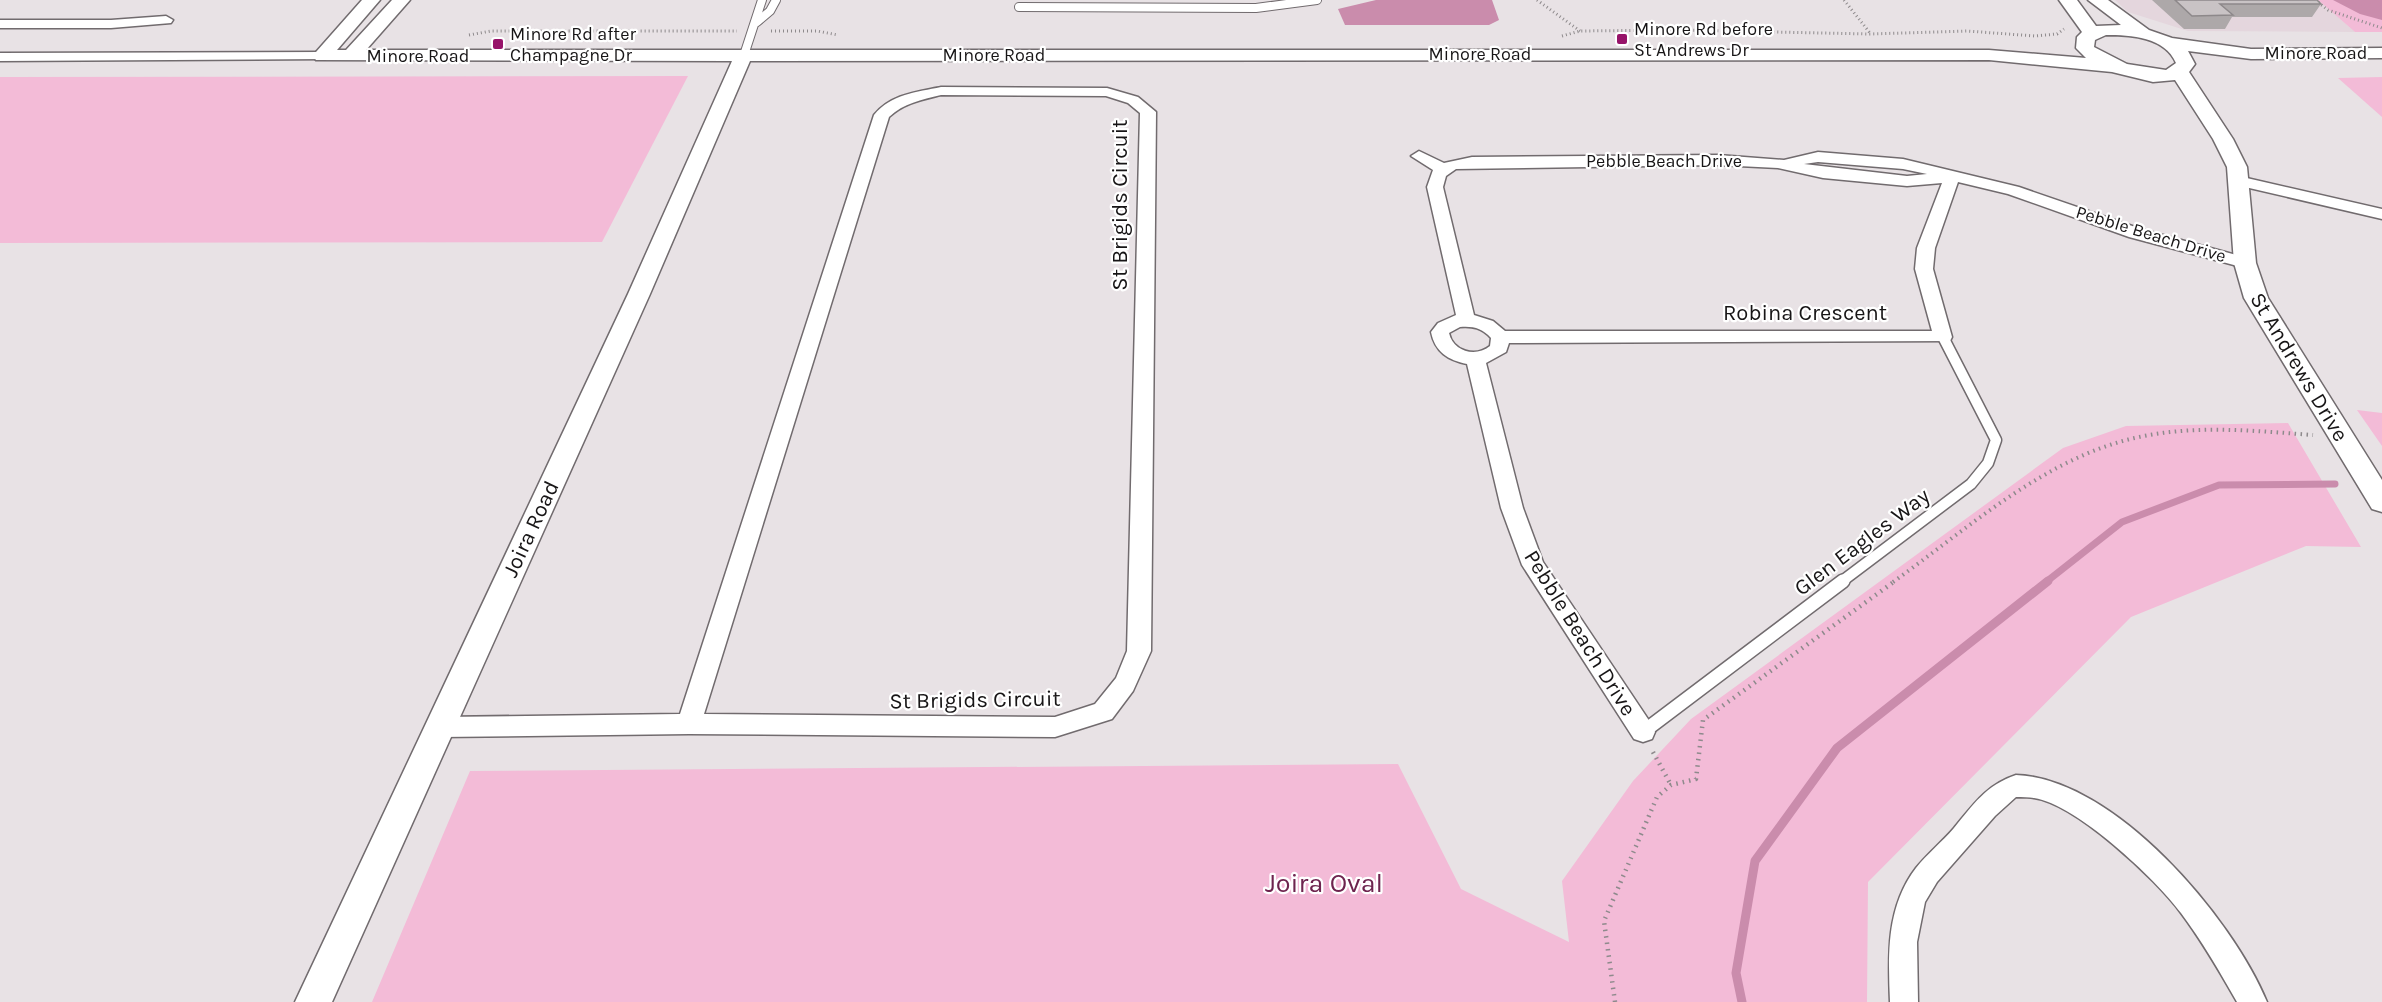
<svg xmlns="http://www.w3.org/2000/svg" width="2382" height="1002" viewBox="0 0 2382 1002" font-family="Karla,sans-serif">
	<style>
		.built { fill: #e4d6dd }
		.green { fill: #f3bbd7 }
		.water { fill: #ca8cac }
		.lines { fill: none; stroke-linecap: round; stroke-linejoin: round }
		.stream-far1 { stroke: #ca8cac; stroke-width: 7 }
		.stream { stroke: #ca8cac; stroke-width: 9 }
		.service-far2-casing { stroke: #716b6e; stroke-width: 10 }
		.service-far1-casing { stroke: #716b6e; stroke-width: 13 }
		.service-casing { stroke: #716b6e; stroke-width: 16 }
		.minor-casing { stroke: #716b6e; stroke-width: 3 }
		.tertiary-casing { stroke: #716b6e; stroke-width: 3 }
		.path-far2 { stroke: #8e8a8c; stroke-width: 3; stroke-dasharray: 1 3; stroke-linecap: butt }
		.path-far1 { stroke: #8e8a8c; stroke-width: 4; stroke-dasharray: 1.5 4.5; stroke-linecap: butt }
		.path { stroke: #8e8a8c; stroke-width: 4.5; stroke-dasharray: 1.5 5; stroke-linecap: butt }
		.service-far2 { stroke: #fff; stroke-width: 8 }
		.service-far1 { stroke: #fff; stroke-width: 10 }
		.service { stroke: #fff; stroke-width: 13 }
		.minor { fill: #fff; fill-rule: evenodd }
		.tertiary { fill: #fff; fill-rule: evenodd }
		.wall { fill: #ada8a9 }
		.building { fill: #c9c3c5; stroke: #8d888a; stroke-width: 1.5 }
		.poi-dot { fill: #971369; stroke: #fff; stroke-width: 2 }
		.labels { text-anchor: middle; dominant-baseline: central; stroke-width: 4.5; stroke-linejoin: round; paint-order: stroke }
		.far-poi-label { font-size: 18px; fill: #171516; stroke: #fff; text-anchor: start }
		.far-street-label { font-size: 18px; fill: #171516; stroke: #fff }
		.street-label { font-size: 22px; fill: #171516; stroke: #fff }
		.near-park-label { font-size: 27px; fill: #6e244f; stroke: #fff }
	</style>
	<rect width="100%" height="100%" fill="#e8e2e5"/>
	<path class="built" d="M 2115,0 L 2318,0 L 2355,32 L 2188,31 L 2128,12 Z"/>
	<g class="green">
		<path d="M 2318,0 L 2382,0 L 2382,32 L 2355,32 Z"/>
		<path d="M 688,76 L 602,242 L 0,243 L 0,77 Z"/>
		<path d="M 2382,77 L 2382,117 L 2338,78 Z"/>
		<path d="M 2357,410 L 2382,413 L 2382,446 Z"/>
		<path d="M 2288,423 L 2361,547 L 2306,546 L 2131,617 L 1868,882 L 1867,1002 L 372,1002 L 470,771 L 1398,764 L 1461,889 L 1569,942 L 1562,881 L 1633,781 L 1691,719 L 2063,448 L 2126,426 Z"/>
	</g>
	<g class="water">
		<path d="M 1376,0 L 1492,0 L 1499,20 L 1489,25 L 1345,25 L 1338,9 Z"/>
		<path d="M 2333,0 L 2382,0 L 2382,20 L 2360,14 Z"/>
	</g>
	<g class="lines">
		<path class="stream-far1" d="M 2046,582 L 2122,522 L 2219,485 L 2335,484"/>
		<path class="stream" d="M 1742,1002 L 1736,973 L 1755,861 L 1837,748 L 2048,581"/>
		<g class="service-far2-casing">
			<g id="service-far2">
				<path d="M 1019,7 L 1256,8 L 1317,0"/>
				<path d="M 757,22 L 770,11 L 776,0"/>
				<path d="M 744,55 L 762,0"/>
			</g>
		</g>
		<g class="service-far1-casing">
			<path id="service-far1" d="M 1841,582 L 1971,484 L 1988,463 L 1996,440 L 1943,337"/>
		</g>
		<g class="service-casing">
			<path id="service" d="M 1643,732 L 1843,581"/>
		</g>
		<g class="minor-casing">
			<g id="minor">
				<path d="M 166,16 L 173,20 L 171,23 L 111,28 L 0,28 L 0,20 L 111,20 Z"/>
				<path d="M 322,52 L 327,53 L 327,59 L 0,61 L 0,53 Z"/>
				<path d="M 941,87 L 1107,88 L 1138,97 L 1156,112 L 1151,651 L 1133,691 L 1112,719 L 1055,737 L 689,734 L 440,737 L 431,734 L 428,727 L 431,720 L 440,717 L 680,714 L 874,115 C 891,94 917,92 941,87 ZM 941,95 L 1106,96 L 1128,103 L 1140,113 L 1127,651 L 1116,678 L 1095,704 L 1055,717 L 704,714 L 889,117 C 904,103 921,100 941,95 Z"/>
				<path d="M 1419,151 L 1444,163 L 1472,157 L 1718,155 L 1784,160 L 1818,152 L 1903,159 L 2019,187 L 2141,229 L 2251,259 L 2254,263 L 2245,268 L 2129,237 L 2008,194 L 1958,182 L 1935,248 L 1933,269 L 1952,337 L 1950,341 L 1509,343 L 1506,352 L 1486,363 L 1523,508 L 1543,562 L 1652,725 L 1655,732 L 1652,739 L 1643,742 L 1634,739 L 1522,565 L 1501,508 L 1467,364 C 1448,360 1435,352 1431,332 L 1438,323 L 1456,315 L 1427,187 L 1433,170 L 1411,156 ZM 1818,162 L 1903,169 L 1927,174 L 1907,176 L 1804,164 ZM 1718,165 L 1778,168 L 1823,178 L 1907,186 L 1942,183 L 1917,248 L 1915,269 L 1932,331 L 1505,331 L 1493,321 L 1474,315 L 1443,187 L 1446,176 L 1456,169 ZM 1460,327 C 1473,326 1482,328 1491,338 L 1490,346 C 1475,358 1453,351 1449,333 Z"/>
				<path d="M 2238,176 L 2382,209 L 2382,219 L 2232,184 L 2230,181 Z"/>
				<path d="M 2016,775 C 2114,778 2232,917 2267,1002 L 2237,1002 C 2220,972 2202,941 2181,913 C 2156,879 2076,804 2034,798 C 2029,797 2022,797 2016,797 L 1995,816 L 1937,882 L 1925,902 L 1917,942 L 1918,1002 L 1890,1002 C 1888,956 1886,907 1916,868 C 1927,854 1942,842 1954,828 C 1973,805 1986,785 2016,775 Z"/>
			</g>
		</g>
		<g class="tertiary-casing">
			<path id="tertiary" d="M 362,0 L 380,0 L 337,50 L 346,50 L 392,0 L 410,0 L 366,50 L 1989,50 L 2086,58 L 2076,48 L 2077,37 L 2082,32 L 2059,0 L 2077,0 L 2096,26 L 2121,25 L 2088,0 L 2108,0 L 2149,30 L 2172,38 L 2251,49 L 2382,48 L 2382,58 L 2251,59 L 2188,51 L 2195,64 L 2189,72 L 2233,139 L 2247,167 L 2256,263 L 2268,298 L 2382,480 L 2382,512 L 2372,509 L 2244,298 L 2234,263 L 2227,167 L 2213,139 L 2175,80 L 2153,82 L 2112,72 L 1989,60 L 750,61 L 650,294 L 332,1002 L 295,1002 L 628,294 L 732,61 L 316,60 L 313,56 L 316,52 ZM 2106,35 C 2131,35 2165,37 2176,63 L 2166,70 L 2127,64 L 2094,47 L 2095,40 Z"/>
		</g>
		<g class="path-far2">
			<path d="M 1537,0 L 1580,31"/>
			<path d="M 1844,0 L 1870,33"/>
			<path d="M 2315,0 L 2328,10 L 2382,28"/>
			<path d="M 771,31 L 817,31 L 838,35"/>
			<path d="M 469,35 L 491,31 L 737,31"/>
			<path d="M 1562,36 L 1580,31 L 1680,30 L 1870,34 L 1967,31 L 2035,36 L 2057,34 L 2064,29"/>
		</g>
		<path class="path-far1" d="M 1893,582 C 1970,527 2049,454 2144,436 C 2200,425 2257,431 2313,435"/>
		<g class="path">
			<path d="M 1653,752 L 1671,785"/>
			<path d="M 1615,1002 L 1604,921 L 1657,797 L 1671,785 L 1696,779 L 1703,720 L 1895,581"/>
		</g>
		<use href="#service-far2" class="service-far2"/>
		<use href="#service-far1" class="service-far1"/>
		<use href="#service" class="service"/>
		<use href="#minor" class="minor"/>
		<use href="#tertiary" class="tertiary"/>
	</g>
	<path class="wall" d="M 2152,0 L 2317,0 L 2321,4 L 2312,17 L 2232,17 L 2225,29 L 2184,29 Z"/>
	<path class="building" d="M 2175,0 L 2317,0 L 2321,4 L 2220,4 L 2233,15 L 2192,16 Z"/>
	<g class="poi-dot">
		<rect x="1616" y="33" width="12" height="12" rx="3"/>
		<rect x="492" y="38" width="12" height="12" rx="3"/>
	</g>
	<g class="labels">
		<g class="far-poi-label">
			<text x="1634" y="29">Minore Rd before<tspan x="1634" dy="21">St Andrews Dr</tspan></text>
			<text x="510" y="34">Minore Rd after<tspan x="510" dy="21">Champagne Dr</tspan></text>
		</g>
		<g class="far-street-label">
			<text x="2316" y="53">Minore Road</text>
			<text x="1480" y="54">Minore Road</text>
			<text x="994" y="55">Minore Road</text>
			<text x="418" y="56">Minore Road</text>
			<text x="1664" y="161">Pebble Beach Drive</text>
			<text transform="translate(2151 234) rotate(17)">Pebble Beach Drive</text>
		</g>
		<g class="street-label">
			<text transform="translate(1120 205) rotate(-90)">St Brigids Circuit</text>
			<text x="1805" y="313">Robina Crescent</text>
			<text transform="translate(2299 367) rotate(59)">St Andrews Drive</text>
			<text transform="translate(531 529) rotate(-65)">Joira Road</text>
			<text transform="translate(1862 542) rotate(-37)">Glen Eagles Way</text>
			<text transform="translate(1580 633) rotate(58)">Pebble Beach Drive</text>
			<text transform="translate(975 700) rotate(-1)">St Brigids Circuit</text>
		</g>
		<g class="near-park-label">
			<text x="1324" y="883">Joira Oval</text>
		</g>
	</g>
</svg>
